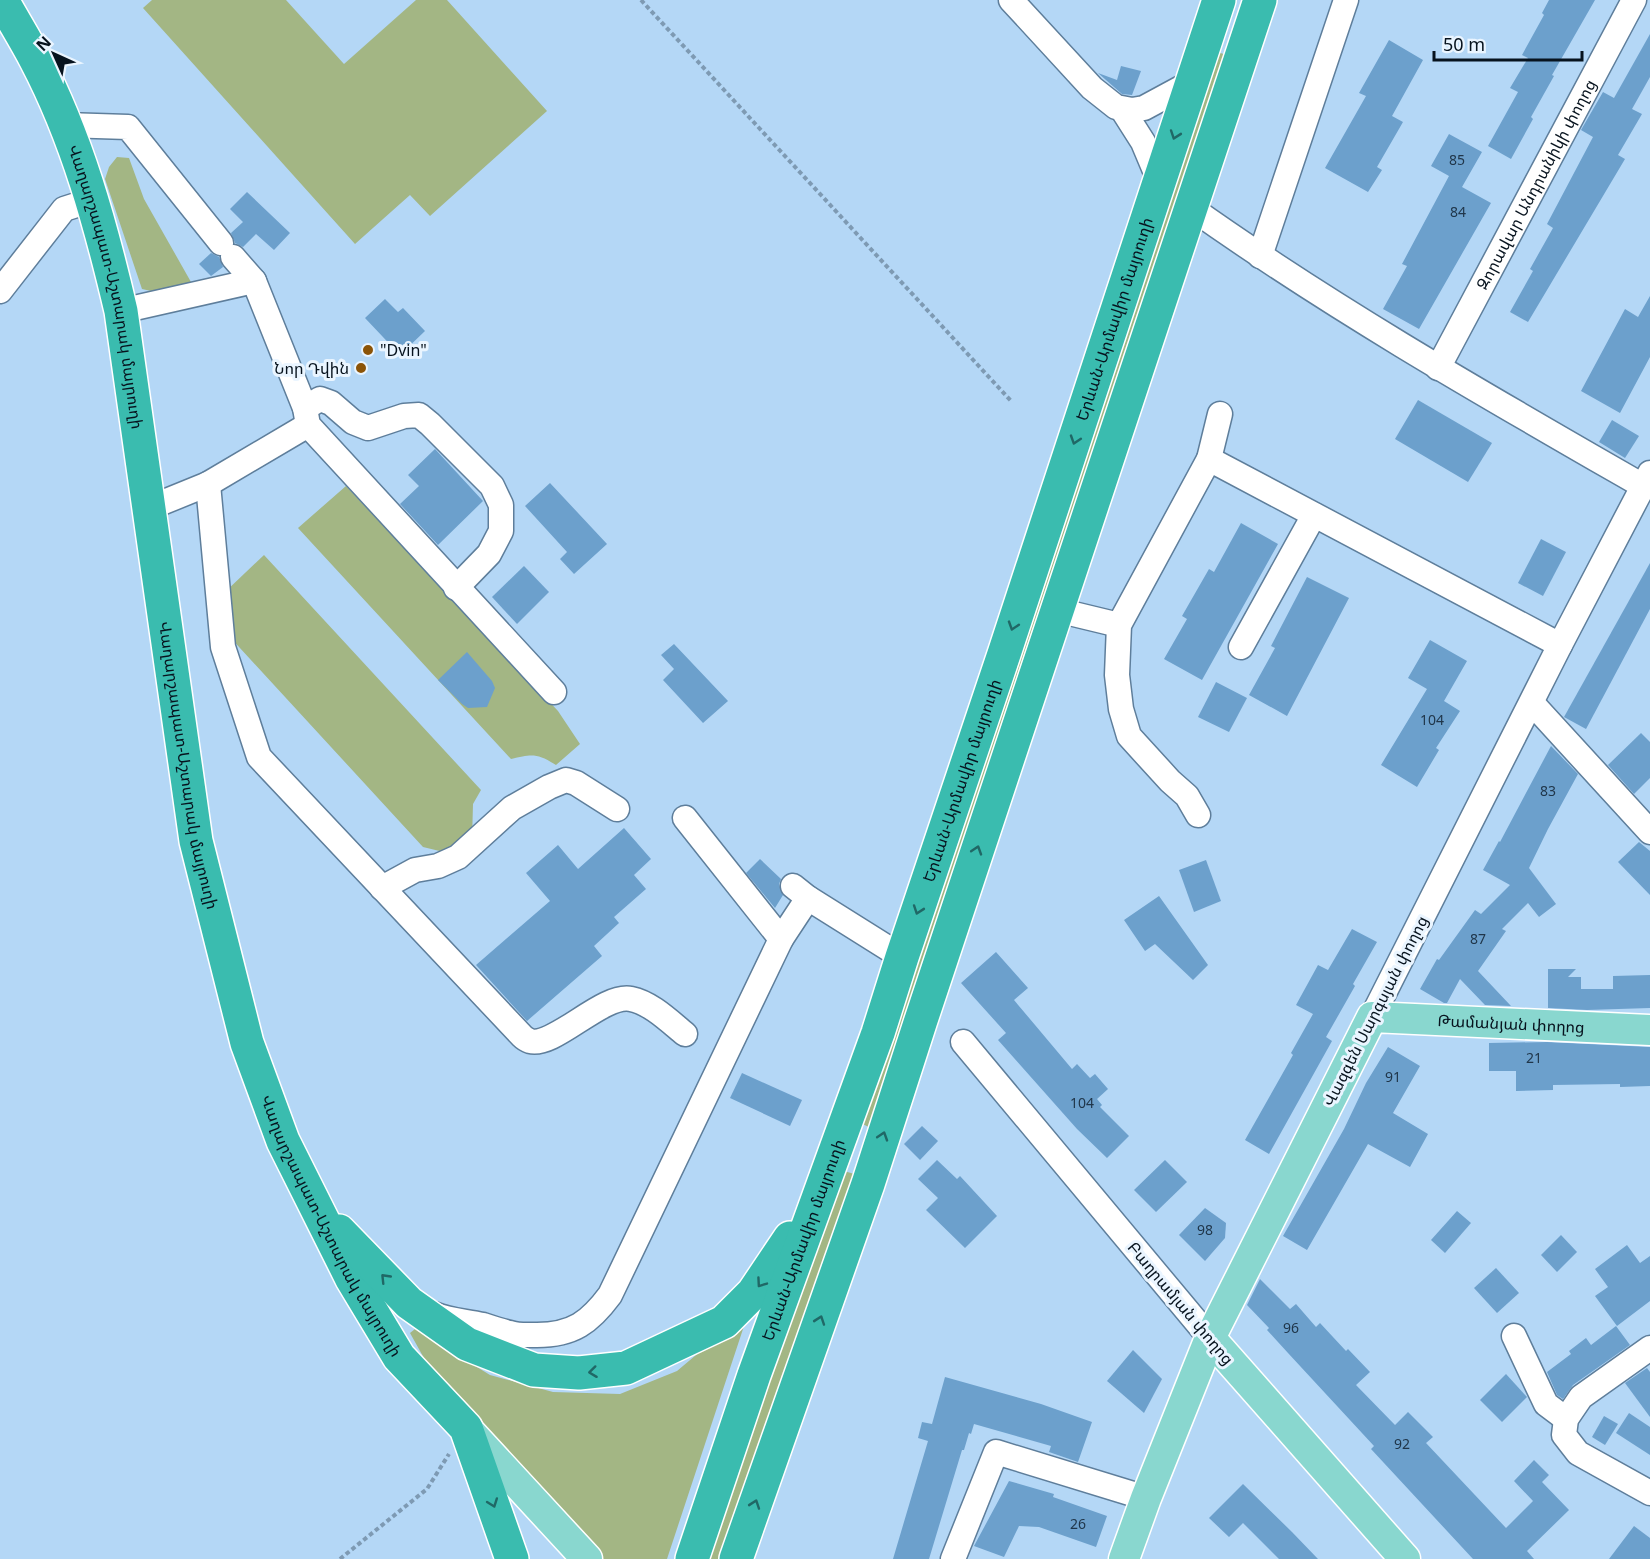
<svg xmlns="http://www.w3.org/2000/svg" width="1650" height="1559" viewBox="0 0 1650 1559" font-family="'Noto Sans','Noto Sans Armenian',sans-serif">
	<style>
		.green { fill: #a3b684 }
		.building { fill: #6ca0cc }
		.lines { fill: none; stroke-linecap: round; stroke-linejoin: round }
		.minor-casing { stroke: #5e7e9b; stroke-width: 27 }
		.major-casing { stroke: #fff; stroke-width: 33 }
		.highway-casing { stroke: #fff; stroke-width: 36 }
		.path { stroke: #7e9ab3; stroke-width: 4; stroke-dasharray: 4.5 3; stroke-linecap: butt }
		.minor { stroke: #fff; stroke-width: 24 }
		.major { stroke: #89d7cf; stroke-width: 30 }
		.highway { stroke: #3abcaf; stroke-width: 33 }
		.oneway { stroke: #206866 }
		.poi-dot { fill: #8b5408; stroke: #eaf5ff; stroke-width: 2 }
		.labels { text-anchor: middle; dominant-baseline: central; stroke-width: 6; stroke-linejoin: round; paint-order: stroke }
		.number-label { font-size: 14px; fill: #20364a }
		.street-label { font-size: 16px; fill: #07131e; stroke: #eaf5ff }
		.poi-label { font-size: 16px; fill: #07131e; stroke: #eaf5ff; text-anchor: start }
	</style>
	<rect width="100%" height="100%" fill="#b4d7f6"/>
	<g class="green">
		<path d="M 152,0 L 286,0 L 344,64 L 416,0 L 447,0 L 547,111 L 430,216 L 410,195 L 355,244 L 143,8 Z"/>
		<path d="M 1215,51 L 1229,56 L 874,1130 L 861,1123 Z"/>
		<path d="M 117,157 L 129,158 L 144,199 L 191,282 L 190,287 L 187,291 L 151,291 L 142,289 L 105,179 L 109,167 Z"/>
		<path d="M 346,486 L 558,711 L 580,744 L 556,765 C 537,753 532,754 511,759 L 298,528 Z"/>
		<path d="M 264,555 L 481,790 L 473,804 L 472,840 L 456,855 L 423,847 L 228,635 L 224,593 Z"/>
		<path d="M 844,1171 L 858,1175 L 725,1559 L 706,1559 Z"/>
		<path d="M 744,1326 L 667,1559 L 595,1559 L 444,1394 L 410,1333 L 415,1329 L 490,1375 L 553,1392 L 620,1394 L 677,1371 L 721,1334 Z"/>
	</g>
	<g class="building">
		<path d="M 1549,0 L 1595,0 L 1552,75 L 1554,76 L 1531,117 L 1533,119 L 1511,159 L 1488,146 L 1518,92 L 1510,88 L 1528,58 L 1522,55 L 1544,15 L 1542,13 Z"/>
		<path d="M 1650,34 L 1650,77 L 1632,109 L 1642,114 L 1618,155 L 1625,159 L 1528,322 L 1510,312 L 1533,271 L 1530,269 L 1553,228 L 1547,224 L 1593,137 L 1581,130 L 1603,92 L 1614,98 Z"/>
		<path d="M 1389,40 L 1423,60 L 1392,116 L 1403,122 L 1377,167 L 1382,170 L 1368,192 L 1325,168 L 1366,96 L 1359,93 Z"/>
		<path d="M 1121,66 L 1141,71 L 1132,95 L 1122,94 L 1098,73 L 1117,80 Z"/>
		<path d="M 1449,134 L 1482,152 L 1462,187 L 1491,203 L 1419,329 L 1383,309 L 1407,266 L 1402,264 L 1449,176 L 1431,166 Z"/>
		<path d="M 247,192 L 290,233 L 274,250 L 256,234 L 243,247 L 235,243 L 231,233 L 243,222 L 230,209 Z"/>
		<path d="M 211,253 L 219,257 L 223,267 L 211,276 L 199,264 Z"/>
		<path d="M 1650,296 L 1650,357 L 1620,413 L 1581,391 L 1625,309 L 1638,317 Z"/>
		<path d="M 385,299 L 398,312 L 403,308 L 425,331 L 400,355 L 365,318 Z"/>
		<path d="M 1418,400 L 1492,443 L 1468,482 L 1395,439 Z"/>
		<path d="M 1612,420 L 1639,436 L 1625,458 L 1599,442 Z"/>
		<path d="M 435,449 L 483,501 L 438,545 L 400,504 L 419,486 L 408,475 Z"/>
		<path d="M 550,483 L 607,544 L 574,574 L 560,559 L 567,552 L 525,506 Z"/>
		<path d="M 1241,523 L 1278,544 L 1202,680 L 1164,659 L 1187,619 L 1182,616 L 1209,569 L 1214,572 Z"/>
		<path d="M 1541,539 L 1566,552 L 1543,596 L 1518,583 Z"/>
		<path d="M 1650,563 L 1650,609 L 1586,729 L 1564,717 Z"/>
		<path d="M 524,566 L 549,592 L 517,624 L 492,597 Z"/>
		<path d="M 1307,577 L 1349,598 L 1287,716 L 1249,695 L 1275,648 L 1271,646 Z"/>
		<path d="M 1430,640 L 1467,661 L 1444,701 L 1460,711 L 1436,748 L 1439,750 L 1417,787 L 1381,765 L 1427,689 L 1408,678 Z"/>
		<path d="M 674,644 L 728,701 L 703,723 L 663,680 L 674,669 L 661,655 Z"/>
		<path d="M 467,652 L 492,681 L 495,688 L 487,707 L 468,708 L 462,704 L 438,680 Z"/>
		<path d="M 1216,682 L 1247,698 L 1229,732 L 1198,717 Z"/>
		<path d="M 1641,733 L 1650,742 L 1650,778 L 1634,794 L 1608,765 Z"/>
		<path d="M 1551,746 L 1578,774 L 1548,829 L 1529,868 L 1556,904 L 1539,917 L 1528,903 L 1502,929 L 1506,931 L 1478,971 L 1511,1006 L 1485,1005 L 1460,979 L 1447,1003 L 1444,1003 L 1420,989 L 1437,959 L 1439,960 L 1475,910 L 1481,914 L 1510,885 L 1483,870 L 1499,841 L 1500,842 Z"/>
		<path d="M 624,828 L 651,859 L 634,875 L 646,889 L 614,917 L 619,923 L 594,946 L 602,956 L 527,1021 L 476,965 L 550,901 L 526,873 L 558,845 L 578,869 Z"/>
		<path d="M 1639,842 L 1650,851 L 1650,895 L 1618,862 Z"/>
		<path d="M 760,859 L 781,879 L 779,884 L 783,895 L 775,908 L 746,873 Z"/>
		<path d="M 1206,860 L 1221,901 L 1194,912 L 1179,870 Z"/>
		<path d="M 1159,896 L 1208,965 L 1193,980 L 1155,944 L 1145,951 L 1124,920 Z"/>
		<path d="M 1352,929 L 1377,942 L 1353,984 L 1355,986 L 1326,1037 L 1332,1041 L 1269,1154 L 1245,1140 L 1293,1055 L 1291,1053 L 1313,1014 L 1296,1005 L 1318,965 L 1328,970 Z"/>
		<path d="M 996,952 L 1028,988 L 1014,1000 L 1072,1069 L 1077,1064 L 1090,1078 L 1095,1074 L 1108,1089 L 1097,1099 L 1102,1105 L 1100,1107 L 1129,1136 L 1107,1158 L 1077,1129 L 998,1040 L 1006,1033 L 961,983 Z"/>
		<path d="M 1548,969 L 1576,969 L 1568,977 L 1581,977 L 1581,989 L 1613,989 L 1613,976 L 1650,975 L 1650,1008 L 1587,1010 L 1548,1008 Z"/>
		<path d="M 1547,1042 L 1650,1047 L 1650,1086 L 1620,1087 L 1620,1084 L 1553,1085 L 1553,1090 L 1516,1091 L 1516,1071 L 1489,1071 L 1489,1043 Z"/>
		<path d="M 1388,1047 L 1420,1066 L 1393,1113 L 1428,1134 L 1410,1167 L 1368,1144 L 1307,1250 L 1283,1236 L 1344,1129 L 1366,1083 Z"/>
		<path d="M 742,1073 L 802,1100 L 790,1126 L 730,1098 Z"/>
		<path d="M 922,1126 L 938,1141 L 920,1160 L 904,1144 Z"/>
		<path d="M 937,1160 L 957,1179 L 960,1176 L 997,1216 L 965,1248 L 926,1210 L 938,1198 L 918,1179 Z"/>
		<path d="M 1165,1160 L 1187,1182 L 1156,1212 L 1134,1190 Z"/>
		<path d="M 1205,1208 L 1226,1223 L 1225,1238 L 1205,1261 L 1179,1235 Z"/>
		<path d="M 1457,1211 L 1471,1223 L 1445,1253 L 1431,1240 Z"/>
		<path d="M 1561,1235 L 1577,1252 L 1557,1272 L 1541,1255 Z"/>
		<path d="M 1627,1245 L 1640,1263 L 1650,1256 L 1650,1301 L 1617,1326 L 1595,1296 L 1608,1287 L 1595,1269 Z"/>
		<path d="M 1496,1268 L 1519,1293 L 1497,1313 L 1474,1288 Z"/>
		<path d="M 1260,1279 L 1290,1309 L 1296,1304 L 1316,1327 L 1320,1323 L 1346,1351 L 1348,1349 L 1370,1372 L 1356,1385 L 1395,1425 L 1408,1412 L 1433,1437 L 1426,1443 L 1506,1528 L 1533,1501 L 1514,1481 L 1534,1460 L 1549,1475 L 1542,1482 L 1569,1510 L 1527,1551 L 1534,1559 L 1473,1559 L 1371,1449 L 1374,1446 L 1288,1353 L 1267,1330 L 1269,1328 L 1247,1305 Z"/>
		<path d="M 1616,1326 L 1630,1345 L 1573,1385 L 1563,1399 L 1557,1395 L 1547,1372 L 1571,1354 L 1569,1351 L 1586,1338 L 1591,1345 Z"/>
		<path d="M 1133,1350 L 1162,1379 L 1144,1413 L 1107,1381 Z"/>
		<path d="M 1647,1368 L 1650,1372 L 1650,1417 L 1625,1383 Z"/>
		<path d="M 1506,1374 L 1527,1397 L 1502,1422 L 1480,1400 Z"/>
		<path d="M 945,1377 L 1041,1404 L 1092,1422 L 1078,1462 L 1049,1452 L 1051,1446 L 974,1424 L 971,1434 L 969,1433 L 964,1450 L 962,1450 L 929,1559 L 893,1559 L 928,1441 L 918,1438 L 922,1422 L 932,1424 Z"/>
		<path d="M 1629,1413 L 1650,1427 L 1650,1455 L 1616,1433 Z"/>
		<path d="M 1604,1416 L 1618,1424 L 1605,1445 L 1592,1437 Z"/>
		<path d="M 1009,1481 L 1054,1494 L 1053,1497 L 1107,1516 L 1096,1547 L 1039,1527 L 1019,1526 L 1004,1557 L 974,1546 Z"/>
		<path d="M 1243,1484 L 1292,1532 L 1318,1559 L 1279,1559 L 1243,1523 L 1229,1537 L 1209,1518 Z"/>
		<path d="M 1634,1526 L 1650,1538 L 1650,1559 L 1609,1559 Z"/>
	</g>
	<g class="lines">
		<g class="minor-casing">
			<g id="minor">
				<path d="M 1011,0 L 1092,88 L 1116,107 L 1132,110 L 1144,108 L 1194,81"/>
				<path d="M 1122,109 L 1143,142 L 1159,180"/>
				<path d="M 65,125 L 128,127 L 221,243"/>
				<path d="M 1190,207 C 1335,310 1490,398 1643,486"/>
				<path d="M 1260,256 L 1346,0"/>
				<path d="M 254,281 L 305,408 L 308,425 L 554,692"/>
				<path d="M 0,291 L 64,209 L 92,200"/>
				<path d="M 121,311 L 254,281 L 233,257"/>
				<path id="s1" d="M 1438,368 L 1634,0"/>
				<path d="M 305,408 L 320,399 L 331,403 L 353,422 L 368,428 L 404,416 L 419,415 L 430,424 L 492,486 L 501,505 L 501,531 L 489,554 L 456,588"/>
				<path d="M 1209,459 L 1220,414"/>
				<path d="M 208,484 L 223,647 L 259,757 L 522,1036 C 524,1038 527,1040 530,1041 C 554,1048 603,993 631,999 C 651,1003 669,1021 685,1034"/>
				<path d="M 149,508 L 208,484 L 308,425"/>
				<path d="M 1057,610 L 1119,625"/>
				<path d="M 1241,647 L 1314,515"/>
				<path d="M 1532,703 L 1650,832"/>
				<path d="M 1198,815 L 1187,796 L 1170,781 L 1129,736 L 1121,709 L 1117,675 L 1119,625 L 1209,459 L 1560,645"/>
				<path d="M 685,818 L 781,939"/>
				<path d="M 793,886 L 808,898 L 902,957"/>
				<path d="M 382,888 L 415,870 L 438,866 L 458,857 L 512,808 L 549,787 L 566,780 L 576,783 L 617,809"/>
				<path d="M 1372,1017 L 1560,645 L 1650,473"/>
				<path d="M 963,1042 L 1210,1338"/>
				<path d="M 434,1314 C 450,1321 466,1321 483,1325 C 492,1328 501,1331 510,1333 C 518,1336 528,1335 537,1335 C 573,1335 590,1322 610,1295 L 781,939 L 808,898"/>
				<path d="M 1514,1336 L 1546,1404 L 1566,1419"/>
				<path d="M 1650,1348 L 1581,1397 L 1566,1419 L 1564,1435 L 1578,1453 L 1650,1493"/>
				<path d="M 953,1559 L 996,1452 L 1146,1498"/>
			</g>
		</g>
		<g class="major-casing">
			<g id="major">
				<path d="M 1210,1338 L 1405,1559"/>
				<path d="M 466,1428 L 587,1559"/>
				<path id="s2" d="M 1124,1559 L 1146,1498 L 1210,1338 L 1372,1017 L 1650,1030"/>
			</g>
		</g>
		<g class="highway-casing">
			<g id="highway">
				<path id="s3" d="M 2,0 C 13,20 25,39 36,60 C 77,138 101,226 121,311 L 196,841 L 247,1043 L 283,1141 L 352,1279 L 399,1357 L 466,1428 L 512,1559"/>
				<path d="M 339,1231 L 409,1303 L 467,1344 L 534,1370 L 579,1373 L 626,1368 L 724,1322 L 753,1293 L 790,1238"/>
				<path id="s4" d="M 692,1559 L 754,1375 L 878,1033 L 902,957 L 1004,654 L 1219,0"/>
				<path d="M 736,1559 L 868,1184 L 921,1020 L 1260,0"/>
			</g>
		</g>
		<g class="path">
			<path d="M 641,0 L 1012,402"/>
			<path d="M 340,1559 L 427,1489 L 449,1454"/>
		</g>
		<use href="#minor" class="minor"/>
		<use href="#major" class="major"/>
		<use href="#highway" class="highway"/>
	</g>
	<defs><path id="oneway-chevron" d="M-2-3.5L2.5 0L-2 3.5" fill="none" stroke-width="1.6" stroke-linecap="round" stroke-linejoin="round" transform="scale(1.5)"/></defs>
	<g class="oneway">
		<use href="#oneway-chevron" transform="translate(1175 135) rotate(109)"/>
		<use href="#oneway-chevron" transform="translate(1075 440) rotate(108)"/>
		<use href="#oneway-chevron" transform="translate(1013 626) rotate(108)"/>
		<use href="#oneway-chevron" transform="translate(977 850) rotate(-72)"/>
		<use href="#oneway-chevron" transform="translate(918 910) rotate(109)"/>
		<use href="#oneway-chevron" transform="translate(883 1136) rotate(-72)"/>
		<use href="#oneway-chevron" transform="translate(385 1278) rotate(-134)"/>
		<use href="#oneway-chevron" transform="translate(761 1283) rotate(125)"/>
		<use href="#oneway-chevron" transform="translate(820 1320) rotate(-71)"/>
		<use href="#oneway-chevron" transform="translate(593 1372) rotate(173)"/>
		<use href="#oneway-chevron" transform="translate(493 1503) rotate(70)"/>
		<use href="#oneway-chevron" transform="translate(755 1504) rotate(-71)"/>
	</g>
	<g class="poi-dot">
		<circle cx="368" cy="350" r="6"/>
		<circle cx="361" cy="368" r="6"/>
	</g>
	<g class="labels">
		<g class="number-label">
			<text x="1457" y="159">85</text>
			<text x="1458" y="211">84</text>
			<text x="1432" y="719">104</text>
			<text x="1548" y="790">83</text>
			<text x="1478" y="938">87</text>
			<text x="1534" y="1057">21</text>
			<text x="1393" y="1076">91</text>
			<text x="1082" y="1102">104</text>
			<text x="1205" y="1229">98</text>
			<text x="1291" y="1327">96</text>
			<text x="1402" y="1443">92</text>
			<text x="1078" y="1523">26</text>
		</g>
		<g class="street-label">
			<text stroke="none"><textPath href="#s1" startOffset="208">Զորավար Անդրանիկի փողոց</textPath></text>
			<text stroke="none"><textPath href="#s3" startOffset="308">Վաղարշապատ-Աշտարակ մայրուղի</textPath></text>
			<text stroke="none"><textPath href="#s4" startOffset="1310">Երևան-Արմավիր մայրուղի</textPath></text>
			<text stroke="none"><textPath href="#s3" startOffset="794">Վաղարշապատ-Աշտարակ մայրուղի</textPath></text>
			<text stroke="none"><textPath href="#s4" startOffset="824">Երևան-Արմավիր մայրուղի</textPath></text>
			<text transform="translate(1375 1011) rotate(-63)">Վազգեն Սարգսյան փողոց</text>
			<text stroke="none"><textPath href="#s2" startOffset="736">Թամանյան փողոց</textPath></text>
			<text stroke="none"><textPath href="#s3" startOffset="1280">Վաղարշապատ-Աշտարակ մայրուղի</textPath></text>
			<text stroke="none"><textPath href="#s4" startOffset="338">Երևան-Արմավիր մայրուղի</textPath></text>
			<text transform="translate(1181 1303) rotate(50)">Բաղրամյան փողոց</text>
		</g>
		<g class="poi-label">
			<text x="380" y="350">"Dvin"</text>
			<text x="349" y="368" text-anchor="end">Նոր Դվին</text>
		</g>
	</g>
	<g transform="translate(54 54) rotate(315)" stroke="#eaf5ff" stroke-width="4.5" paint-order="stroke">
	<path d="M0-4.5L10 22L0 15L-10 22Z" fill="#07131e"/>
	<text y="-9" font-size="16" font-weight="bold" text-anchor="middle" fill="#07131e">N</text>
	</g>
	<path d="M1434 51v9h148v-9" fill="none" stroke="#07131e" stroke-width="3"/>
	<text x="1443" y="51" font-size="18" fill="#07131e" stroke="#eaf5ff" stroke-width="4.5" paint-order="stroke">50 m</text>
</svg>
